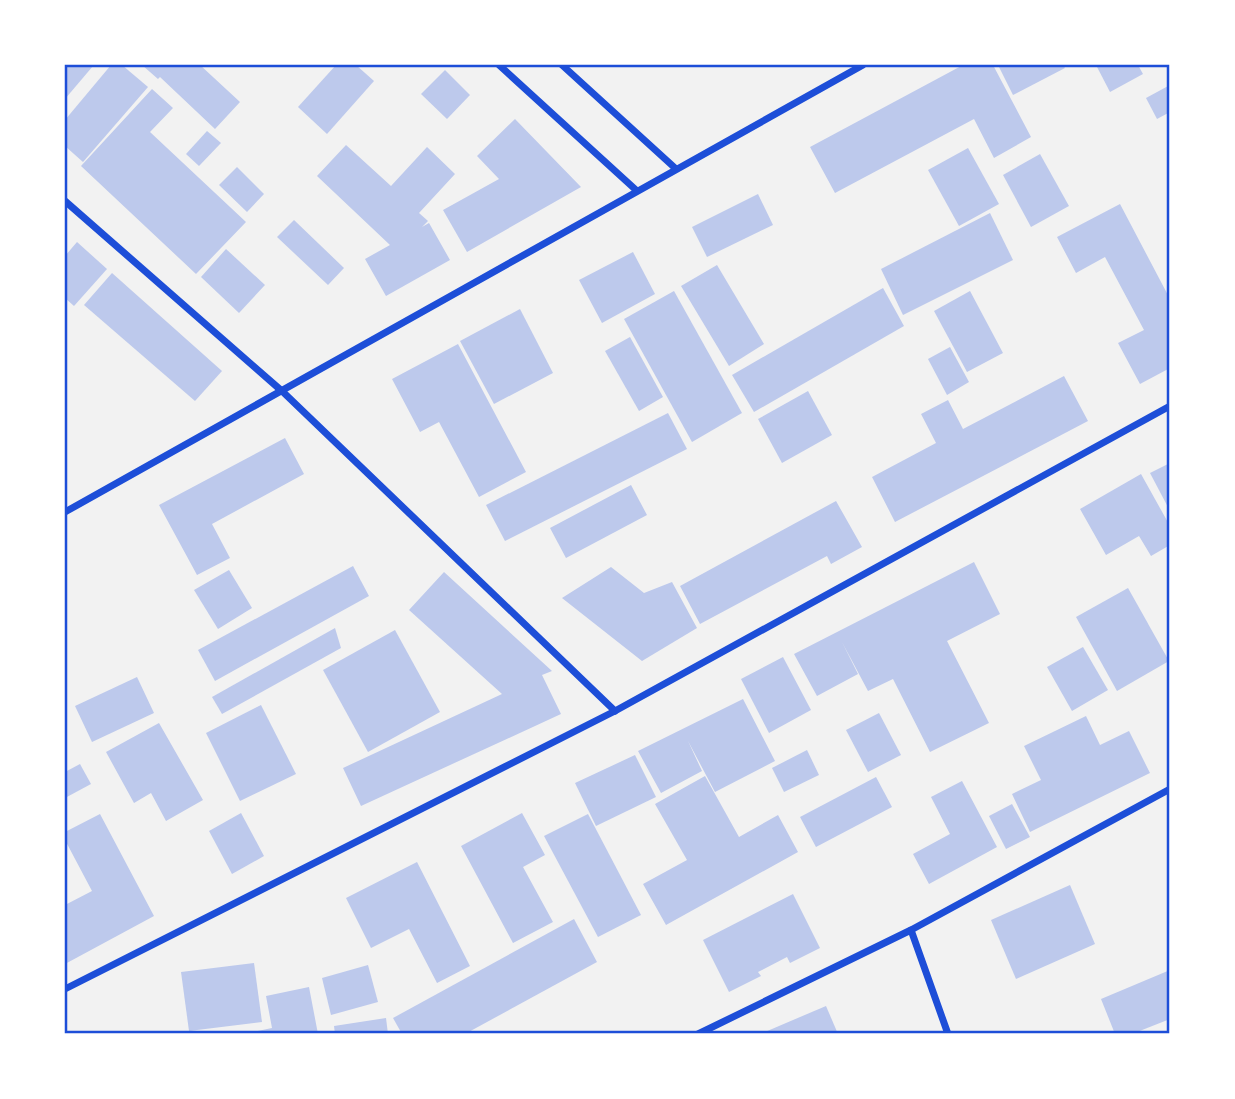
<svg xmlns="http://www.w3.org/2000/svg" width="1235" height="1099" viewBox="0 0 1235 1099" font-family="'Noto Serif',serif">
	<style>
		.building { fill: #bdc9ec }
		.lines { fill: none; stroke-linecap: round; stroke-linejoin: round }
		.minor { stroke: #1d4ed8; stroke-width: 7 }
		.neatline { fill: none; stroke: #1d4ed8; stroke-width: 2.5 }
	</style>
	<rect width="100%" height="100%" fill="#f2f2f2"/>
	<g class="building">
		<path d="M 65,65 L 93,66 L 65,99 Z"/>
		<path d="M 111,65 L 122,65 L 148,87 L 83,162 L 65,146 L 65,120 Z"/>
		<path d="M 142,65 L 200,65 L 240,102 L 215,129 L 160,77 L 158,79 Z"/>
		<path d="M 336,65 L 356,65 L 374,81 L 327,134 L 298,107 Z"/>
		<path d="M 963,65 L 993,65 L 1031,137 L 994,158 L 974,119 L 835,193 L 810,147 Z"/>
		<path d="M 998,65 L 1063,65 L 1065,68 L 1013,95 Z"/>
		<path d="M 1096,65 L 1138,65 L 1143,74 L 1110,92 Z"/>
		<path d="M 445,70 L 470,95 L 447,119 L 421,94 Z"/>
		<path d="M 1170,85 L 1170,112 L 1157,119 L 1146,98 Z"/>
		<path d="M 152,89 L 173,108 L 150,132 L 246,222 L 196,274 L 81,166 Z"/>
		<path d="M 515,119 L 581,187 L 467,252 L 443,210 L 499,179 L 477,156 Z"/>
		<path d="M 207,131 L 221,143 L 199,166 L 186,154 Z"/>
		<path d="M 346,145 L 391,186 L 427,147 L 455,174 L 419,213 L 428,221 L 422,227 L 429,223 L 450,260 L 386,296 L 365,259 L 390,245 L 317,176 Z"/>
		<path d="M 968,148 L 999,204 L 959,226 L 928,170 Z"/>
		<path d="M 1040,154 L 1069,206 L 1031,227 L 1003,175 Z"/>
		<path d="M 237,167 L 264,194 L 247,212 L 219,185 Z"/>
		<path d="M 758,194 L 773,225 L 707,257 L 692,227 Z"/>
		<path d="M 1120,204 L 1170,299 L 1170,368 L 1140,384 L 1118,343 L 1144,330 L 1105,257 L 1076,273 L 1057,237 Z"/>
		<path d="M 990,213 L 1013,260 L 903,315 L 881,269 Z"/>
		<path d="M 294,220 L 344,268 L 328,285 L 277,237 Z"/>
		<path d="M 77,242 L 107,269 L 74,306 L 65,298 L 65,256 Z"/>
		<path d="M 226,249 L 265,285 L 239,313 L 201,277 Z"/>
		<path d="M 633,252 L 655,294 L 602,323 L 579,280 Z"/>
		<path d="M 717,265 L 764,344 L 729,366 L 681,286 Z"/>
		<path d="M 112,273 L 222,371 L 195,401 L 84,305 Z"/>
		<path d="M 883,288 L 904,326 L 754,412 L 732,375 Z"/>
		<path d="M 674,291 L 742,413 L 692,442 L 624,319 Z"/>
		<path d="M 970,291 L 1003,353 L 967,372 L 934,311 Z"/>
		<path d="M 520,309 L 553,373 L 494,404 L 460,341 Z"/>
		<path d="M 630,337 L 663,397 L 639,411 L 605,351 Z"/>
		<path d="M 458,344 L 526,472 L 479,497 L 439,422 L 420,432 L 392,379 Z"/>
		<path d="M 950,347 L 969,382 L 947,395 L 928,359 Z"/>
		<path d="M 1064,376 L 1088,421 L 895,522 L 872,477 L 936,443 L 921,414 L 948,400 L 963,429 Z"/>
		<path d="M 808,391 L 832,435 L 782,463 L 758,419 Z"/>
		<path d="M 668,413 L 687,449 L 505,541 L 486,505 Z"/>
		<path d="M 285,438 L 304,474 L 212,524 L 230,558 L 197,575 L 159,505 Z"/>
		<path d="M 1170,463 L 1170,511 L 1150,473 Z"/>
		<path d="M 1141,474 L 1170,526 L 1170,545 L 1151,556 L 1139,536 L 1106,555 L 1080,509 Z"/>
		<path d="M 631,485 L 647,515 L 566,558 L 550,528 Z"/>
		<path d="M 836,501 L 862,547 L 831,564 L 827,556 L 700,624 L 680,586 Z"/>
		<path d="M 974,562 L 1000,614 L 947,641 L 989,723 L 930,752 L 893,679 L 868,691 L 842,642 L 858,674 L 817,696 L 794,654 Z"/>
		<path d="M 353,566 L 369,596 L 215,681 L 198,650 Z"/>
		<path d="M 611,567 L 644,593 L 672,582 L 697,628 L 642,661 L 562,598 Z"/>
		<path d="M 229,570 L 252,608 L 218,629 L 194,590 Z"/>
		<path d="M 444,572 L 552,671 L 542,675 L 561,714 L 361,806 L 343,768 L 502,694 L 409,610 Z"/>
		<path d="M 1128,588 L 1169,661 L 1117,691 L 1076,617 Z"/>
		<path d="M 335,628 L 341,648 L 222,714 L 212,697 Z"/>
		<path d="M 395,630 L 440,712 L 368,752 L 323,670 Z"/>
		<path d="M 1083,647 L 1108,690 L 1072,711 L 1047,667 Z"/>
		<path d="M 783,657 L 811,710 L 769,733 L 741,679 Z"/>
		<path d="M 137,677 L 154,713 L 92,742 L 75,706 Z"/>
		<path d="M 743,699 L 775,761 L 715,792 L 688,741 L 702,771 L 661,793 L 638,751 Z"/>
		<path d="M 261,705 L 296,774 L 240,801 L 206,733 Z"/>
		<path d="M 879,713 L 901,755 L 868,772 L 846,730 Z"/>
		<path d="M 1086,716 L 1100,745 L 1129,731 L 1150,773 L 1030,832 L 1012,794 L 1041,780 L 1024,746 Z"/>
		<path d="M 159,723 L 203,800 L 166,821 L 151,793 L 134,803 L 106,752 Z"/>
		<path d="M 807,750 L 819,775 L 784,792 L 772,768 Z"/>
		<path d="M 635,755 L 656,797 L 596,826 L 575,783 Z"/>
		<path d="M 80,764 L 91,784 L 65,798 L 65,772 Z"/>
		<path d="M 705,776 L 739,837 L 778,815 L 798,852 L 666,925 L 643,884 L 687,860 L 655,804 Z"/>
		<path d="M 876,777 L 892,807 L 816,847 L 800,817 Z"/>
		<path d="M 962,781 L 997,847 L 929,884 L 913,854 L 950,834 L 931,797 Z"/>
		<path d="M 1012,804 L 1030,837 L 1006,849 L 989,816 Z"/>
		<path d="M 241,813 L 264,856 L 232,874 L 209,831 Z"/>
		<path d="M 522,813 L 545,855 L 523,867 L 553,922 L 513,943 L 461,846 Z"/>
		<path d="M 100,814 L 154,916 L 65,964 L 65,905 L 92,891 L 65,840 L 65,832 Z"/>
		<path d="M 588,814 L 641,915 L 598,937 L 544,836 Z"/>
		<path d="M 417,862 L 470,966 L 437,983 L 409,929 L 371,948 L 346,898 Z"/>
		<path d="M 1070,885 L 1095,944 L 1016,979 L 991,920 Z"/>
		<path d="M 793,894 L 820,948 L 790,963 L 787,957 L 758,972 L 761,976 L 729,992 L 703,940 Z"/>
		<path d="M 574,919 L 597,962 L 465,1034 L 402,1034 L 393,1018 Z"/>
		<path d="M 254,963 L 262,1022 L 189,1031 L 181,972 Z"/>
		<path d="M 368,965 L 378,1002 L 331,1015 L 322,978 Z"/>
		<path d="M 1170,970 L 1170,1019 L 1132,1034 L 1115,1034 L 1101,999 Z"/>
		<path d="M 309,987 L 318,1034 L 244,1034 L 272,1028 L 266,996 Z"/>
		<path d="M 826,1006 L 838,1034 L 760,1034 Z"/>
		<path d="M 386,1018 L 388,1034 L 335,1034 L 334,1026 Z"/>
	</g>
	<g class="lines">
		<g class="minor">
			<path d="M 499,65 L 636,190"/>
			<path d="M 562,65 L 675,168"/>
			<path d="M 65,201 L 283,392 L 615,711"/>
			<path d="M 65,512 C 332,365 596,212 863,65"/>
			<path d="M 911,930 L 948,1034"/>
			<path d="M 65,989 L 615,711 L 1170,406"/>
			<path d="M 698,1034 L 911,930 L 1170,789"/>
		</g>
	</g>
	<rect width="1235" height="1099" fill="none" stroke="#ffffff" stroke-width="133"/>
	<rect x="66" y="66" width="1102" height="966" class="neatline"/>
</svg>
